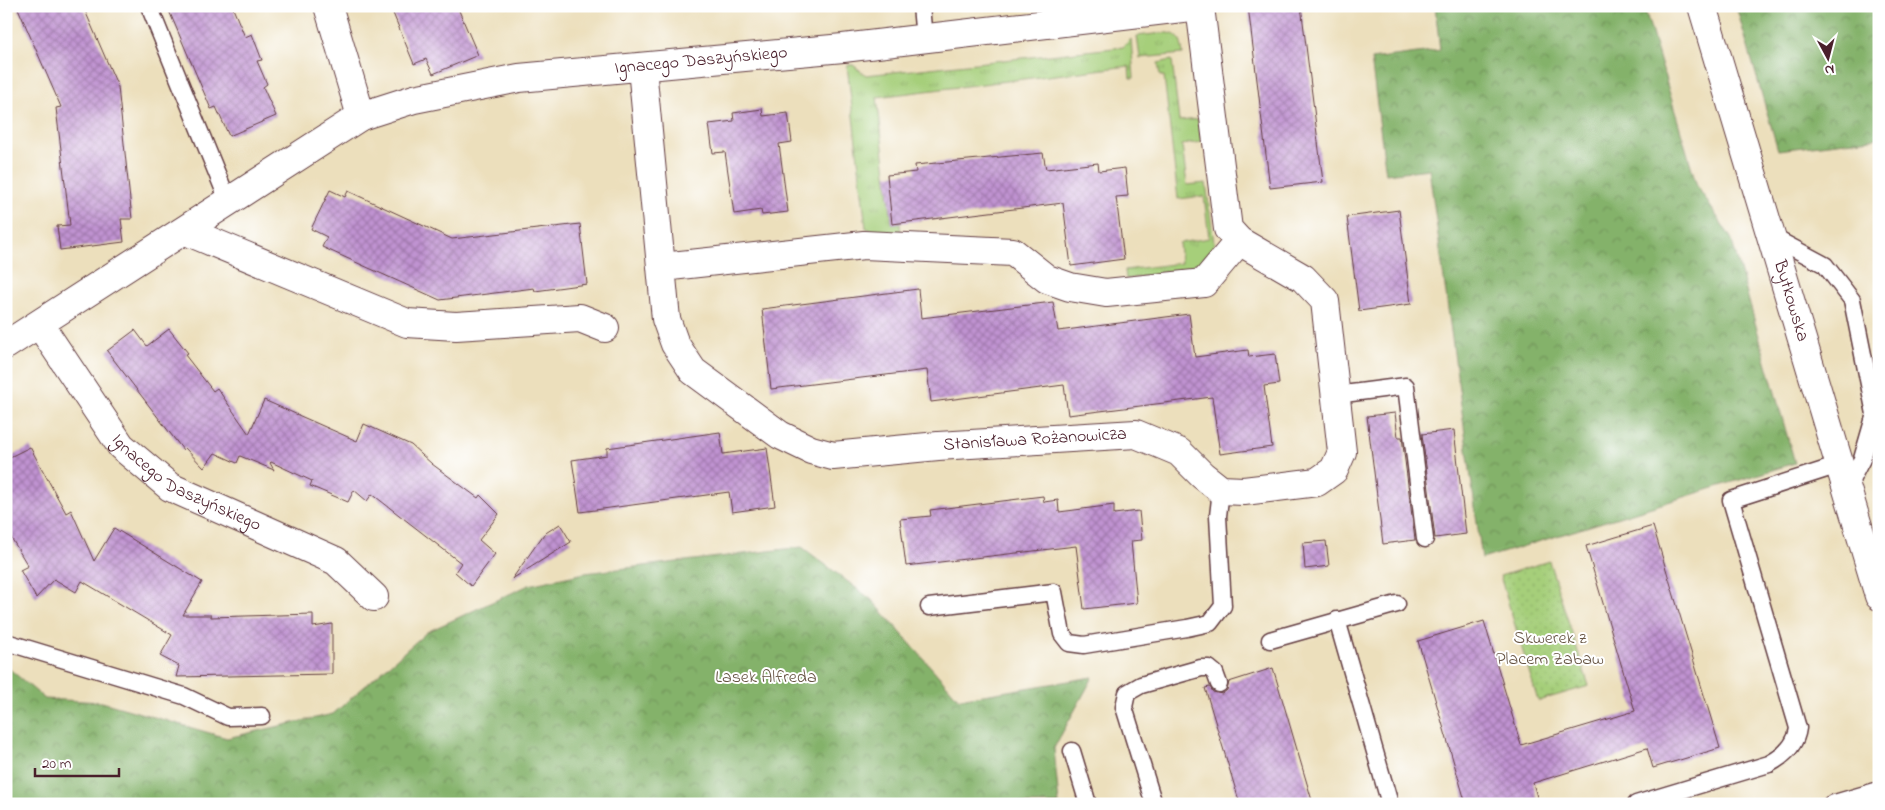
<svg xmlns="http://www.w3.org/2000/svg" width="1885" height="810" viewBox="0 0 1885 810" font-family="'Indie Flower',sans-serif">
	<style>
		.grass { fill: url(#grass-tufts); stroke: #787752 }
		.forest { fill: url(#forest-crowns); stroke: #67684a }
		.park { fill: url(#park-dots); stroke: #787752 }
		.building { fill: url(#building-cross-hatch) }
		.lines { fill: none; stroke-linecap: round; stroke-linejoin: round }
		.lane-casing { stroke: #623c41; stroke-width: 19 }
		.street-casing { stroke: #623c41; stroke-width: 30 }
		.secondary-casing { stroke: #623c41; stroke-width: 30 }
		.lane { stroke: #fff; stroke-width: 16 }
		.street { stroke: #fff; stroke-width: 28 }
		.secondary { stroke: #fff; stroke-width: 28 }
		.labels { text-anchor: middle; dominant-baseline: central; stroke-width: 4; stroke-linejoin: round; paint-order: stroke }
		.street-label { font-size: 18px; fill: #4a1f2b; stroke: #fff }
		.park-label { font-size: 18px; fill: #665443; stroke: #fff }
	</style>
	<defs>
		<pattern id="grass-tufts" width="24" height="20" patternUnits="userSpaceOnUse" patternTransform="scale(1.25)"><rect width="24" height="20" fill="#a6cf7a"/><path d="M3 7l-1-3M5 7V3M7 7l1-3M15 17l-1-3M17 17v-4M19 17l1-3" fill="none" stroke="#90b16a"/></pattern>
		<pattern id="forest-crowns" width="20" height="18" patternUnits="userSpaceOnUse" patternTransform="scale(1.25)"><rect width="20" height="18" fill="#84b26a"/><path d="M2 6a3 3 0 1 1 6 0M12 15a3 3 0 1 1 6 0" fill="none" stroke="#6e9057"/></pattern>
		<pattern id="park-dots" width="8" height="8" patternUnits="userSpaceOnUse" patternTransform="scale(1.25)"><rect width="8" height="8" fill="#a6cf7a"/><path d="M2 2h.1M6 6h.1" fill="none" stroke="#90b16a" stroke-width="1.8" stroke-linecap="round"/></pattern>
		<pattern id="building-cross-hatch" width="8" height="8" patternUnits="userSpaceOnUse" patternTransform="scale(1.25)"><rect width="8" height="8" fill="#c093d1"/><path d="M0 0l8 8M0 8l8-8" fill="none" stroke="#9e77aa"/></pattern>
	</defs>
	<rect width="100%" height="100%" fill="#fff"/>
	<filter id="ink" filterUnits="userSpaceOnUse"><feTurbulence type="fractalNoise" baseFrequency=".02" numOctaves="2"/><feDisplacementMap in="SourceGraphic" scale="10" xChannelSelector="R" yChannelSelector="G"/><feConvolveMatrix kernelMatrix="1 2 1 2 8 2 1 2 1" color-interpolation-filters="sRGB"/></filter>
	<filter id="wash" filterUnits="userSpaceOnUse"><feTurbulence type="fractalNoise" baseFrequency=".0096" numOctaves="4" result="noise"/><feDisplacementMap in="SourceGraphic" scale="20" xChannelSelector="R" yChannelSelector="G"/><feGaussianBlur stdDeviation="1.12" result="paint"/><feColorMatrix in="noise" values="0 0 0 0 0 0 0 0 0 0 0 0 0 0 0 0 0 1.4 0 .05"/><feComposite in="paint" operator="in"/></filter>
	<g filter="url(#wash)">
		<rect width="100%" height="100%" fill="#ecdfbc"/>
		<g class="grass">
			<path d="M 1163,33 C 1179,32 1181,40 1183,54 L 1140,58 L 1137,36 Z"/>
			<path d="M 1131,39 L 1134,78 L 1130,78 L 1129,66 L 877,97 L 892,223 L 900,223 L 901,234 L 881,233 L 866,228 L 847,65 L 853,65 L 866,75 L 1123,47 Z"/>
			<path d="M 1172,60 L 1179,121 L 1198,119 L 1201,142 L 1182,145 L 1187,185 L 1206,183 L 1214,243 C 1212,254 1206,263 1196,269 L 1126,279 L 1125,270 L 1181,263 L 1179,243 L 1209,238 L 1204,196 L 1178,199 L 1164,76 L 1160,76 L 1158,63 Z"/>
		</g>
		<g class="forest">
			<path d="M 1435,6 L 1644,6 L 1697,186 L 1731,238 L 1795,463 L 1482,559 L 1429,169 L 1386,174 L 1371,59 L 1440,50 Z"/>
			<path d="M 1736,6 L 1879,6 L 1879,138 L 1778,150 Z"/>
			<path d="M 802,547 L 872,600 L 959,699 L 1093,677 L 1054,748 L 1059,804 L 6,804 L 6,666 L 45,699 L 102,702 L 227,738 L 333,714 L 427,632 L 529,585 L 585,573 Z"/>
		</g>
		<path class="park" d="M 1549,561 L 1589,686 L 1538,701 L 1500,576 Z"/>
		<g id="blocks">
			<g class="building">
				<path d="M 17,6 L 83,6 L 118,87 L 132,219 L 121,219 L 124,242 L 60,250 L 57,226 L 70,225 L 56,108 L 61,107 Z"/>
				<path d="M 167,6 L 232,6 L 245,37 L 252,34 L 262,60 L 257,61 L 267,84 L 263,87 L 276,116 L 229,136 L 216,107 L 211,109 Z"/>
				<path d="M 390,6 L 457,6 L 478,55 L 433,74 L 426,59 L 414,64 Z"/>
				<path d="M 1248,6 L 1301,6 L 1323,182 L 1270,188 Z"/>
				<path d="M 762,109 L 763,116 L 788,113 L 792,142 L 779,144 L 788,212 L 762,215 L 761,210 L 734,214 L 725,152 L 713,153 L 709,124 L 734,121 L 733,113 Z"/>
				<path d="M 1043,153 L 1046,169 L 1098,163 L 1099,171 L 1125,168 L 1128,196 L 1116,197 L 1124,259 L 1071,266 L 1063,203 L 892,224 L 887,175 L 916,172 L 915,165 Z"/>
				<path d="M 330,190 L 345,197 L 348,191 L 452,239 L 580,224 L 587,284 L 535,291 L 534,288 L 440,300 L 322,247 L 327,237 L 311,229 Z"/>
				<path d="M 1399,210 L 1411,304 L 1359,311 L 1347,217 Z"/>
				<path d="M 918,289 L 921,318 L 1053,302 L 1058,331 L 1189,314 L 1195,357 L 1248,350 L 1249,357 L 1275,354 L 1279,384 L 1264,386 L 1272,447 L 1220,454 L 1212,397 L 1068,415 L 1064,385 L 931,402 L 927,370 L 771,389 L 762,309 Z"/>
				<path d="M 169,329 L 188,353 L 185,355 L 213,391 L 217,388 L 249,434 L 264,400 L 357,441 L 364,424 L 411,445 L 432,464 L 478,498 L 480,495 L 499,514 L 479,540 L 495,554 L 471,586 L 455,572 L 461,563 L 372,494 L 367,501 L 354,490 L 348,502 L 310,486 L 312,481 L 271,462 L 270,463 L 274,470 L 240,456 L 237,463 L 215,453 L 204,468 L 185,448 L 183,450 L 107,351 L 135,330 L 147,346 Z"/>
				<path d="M 1395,413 L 1398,437 L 1402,437 L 1415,540 L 1383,544 L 1367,416 Z"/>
				<path d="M 1454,430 L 1466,534 L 1435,538 L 1422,434 Z"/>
				<path d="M 720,432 L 723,454 L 767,448 L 775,506 L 732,512 L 729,492 L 580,512 L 572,460 L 607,455 L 607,448 Z"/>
				<path d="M 30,447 L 66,513 L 71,510 L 94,561 L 114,528 L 202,582 L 183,615 L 211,615 L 211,617 L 313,614 L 313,627 L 332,624 L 332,674 L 176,677 L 179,666 L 160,656 L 172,635 L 82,581 L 76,592 L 54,579 L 36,598 L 20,570 L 28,566 L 6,529 L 6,459 Z"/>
				<path d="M 1043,496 L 1044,502 L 1058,500 L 1059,512 L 1114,505 L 1114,514 L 1139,511 L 1142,540 L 1131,541 L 1137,603 L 1084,609 L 1076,546 L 906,566 L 900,519 L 931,516 L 930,510 Z"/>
				<path d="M 560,524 L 571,542 L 512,579 L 544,534 Z"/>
				<path d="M 1653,526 L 1720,748 L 1653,768 L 1647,748 L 1533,783 L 1539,804 L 1466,804 L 1418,641 L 1484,621 L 1521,745 L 1635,711 L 1586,546 Z"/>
				<path d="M 1326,541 L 1329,566 L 1305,569 L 1303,543 Z"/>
				<path d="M 1273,668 L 1313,804 L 1240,804 L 1205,688 L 1210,687 L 1213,692 L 1222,694 L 1227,690 L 1229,682 Z"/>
			</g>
		</g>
	</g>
	<g filter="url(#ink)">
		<use href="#blocks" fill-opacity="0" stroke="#623c41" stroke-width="1"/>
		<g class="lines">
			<g class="lane-casing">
				<g id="lane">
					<path d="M 149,6 L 229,203"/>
					<path d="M 921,6 L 924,39"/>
					<path d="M 1049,6 L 1049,24"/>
					<path d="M 1769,235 L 1825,265 L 1852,300 L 1875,414 L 1862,459 L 1847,488"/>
					<path d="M 1336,395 L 1406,386 L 1425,539"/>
					<path d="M 929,607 L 1054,592 L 1062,634 L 1069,643 L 1084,645 L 1187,628 L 1210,623 L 1223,606 L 1218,516 L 1221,490"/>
					<path d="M 1337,620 L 1390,804"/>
					<path d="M 1270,640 L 1397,604"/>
					<path d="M 6,642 L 184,696 L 228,717 L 262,716"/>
					<path d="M 1072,751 L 1088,804"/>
					<path d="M 1154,804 L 1124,707 L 1127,693 L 1141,685 L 1201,668 L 1209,668 L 1215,673 L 1219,684"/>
					<path d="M 1636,804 L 1769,764 C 1784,756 1796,745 1798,728 L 1731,500 L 1839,465"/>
					<path d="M 1831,804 L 1879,790"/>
				</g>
			</g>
			<g class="street-casing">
				<g id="street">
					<path d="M 328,6 L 361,116"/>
					<path id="s1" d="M 642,68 L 666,319 L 675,344 L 693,371 L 780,435 L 811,450 L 833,456 L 938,446 L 1136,434 L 1179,452 L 1202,475 L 1221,490 L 1244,491 L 1317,482 L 1334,470 L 1342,452 L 1325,301 L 1303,278 L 1239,241 L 1228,229 L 1200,7"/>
					<path d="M 186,231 L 407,323 L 456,326 L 580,318 L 605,328"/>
					<path d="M 662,267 L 864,245 L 1013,252 L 1047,279 L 1070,287 L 1106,293 L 1204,283 L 1239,241"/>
					<path id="s2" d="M 40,325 L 121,446 L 170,487 L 336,561 L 374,597"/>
					<path id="s3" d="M 6,345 L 361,116 L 414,99 L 519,78 L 843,48 L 1199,6"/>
				</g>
			</g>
			<g class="secondary-casing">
				<g id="secondary">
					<path id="s4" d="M 1702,6 L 1879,596"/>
				</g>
			</g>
			<use href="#lane" class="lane"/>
			<use href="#street" class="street"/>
			<use href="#secondary" class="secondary"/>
		</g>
	</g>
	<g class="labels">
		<g class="street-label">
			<text stroke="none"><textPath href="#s3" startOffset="768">Ignacego Daszyńskiego</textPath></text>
			<text stroke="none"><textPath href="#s4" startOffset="308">Bytkowska</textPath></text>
			<text stroke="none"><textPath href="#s1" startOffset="679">Stanisława Rożanowicza</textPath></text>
			<text stroke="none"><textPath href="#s2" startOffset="221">Ignacego Daszyńskiego</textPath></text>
		</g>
		<g class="park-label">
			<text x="1550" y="639">Skwerek z<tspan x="1550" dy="21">Placem Zabaw</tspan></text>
			<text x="766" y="678">Lasek Alfreda</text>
		</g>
	</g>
	<rect width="1885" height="810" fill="none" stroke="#fff" stroke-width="25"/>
	<g transform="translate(1828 58) rotate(173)" stroke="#ffffff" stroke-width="4" paint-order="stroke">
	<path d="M0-4L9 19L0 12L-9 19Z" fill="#4a1f2b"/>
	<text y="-8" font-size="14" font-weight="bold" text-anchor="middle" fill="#4a1f2b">N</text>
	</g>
	<path d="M35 768v8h84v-8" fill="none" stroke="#4a1f2b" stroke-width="2.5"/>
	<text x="42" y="768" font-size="15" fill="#4a1f2b" stroke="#ffffff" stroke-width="4" paint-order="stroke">20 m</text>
</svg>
